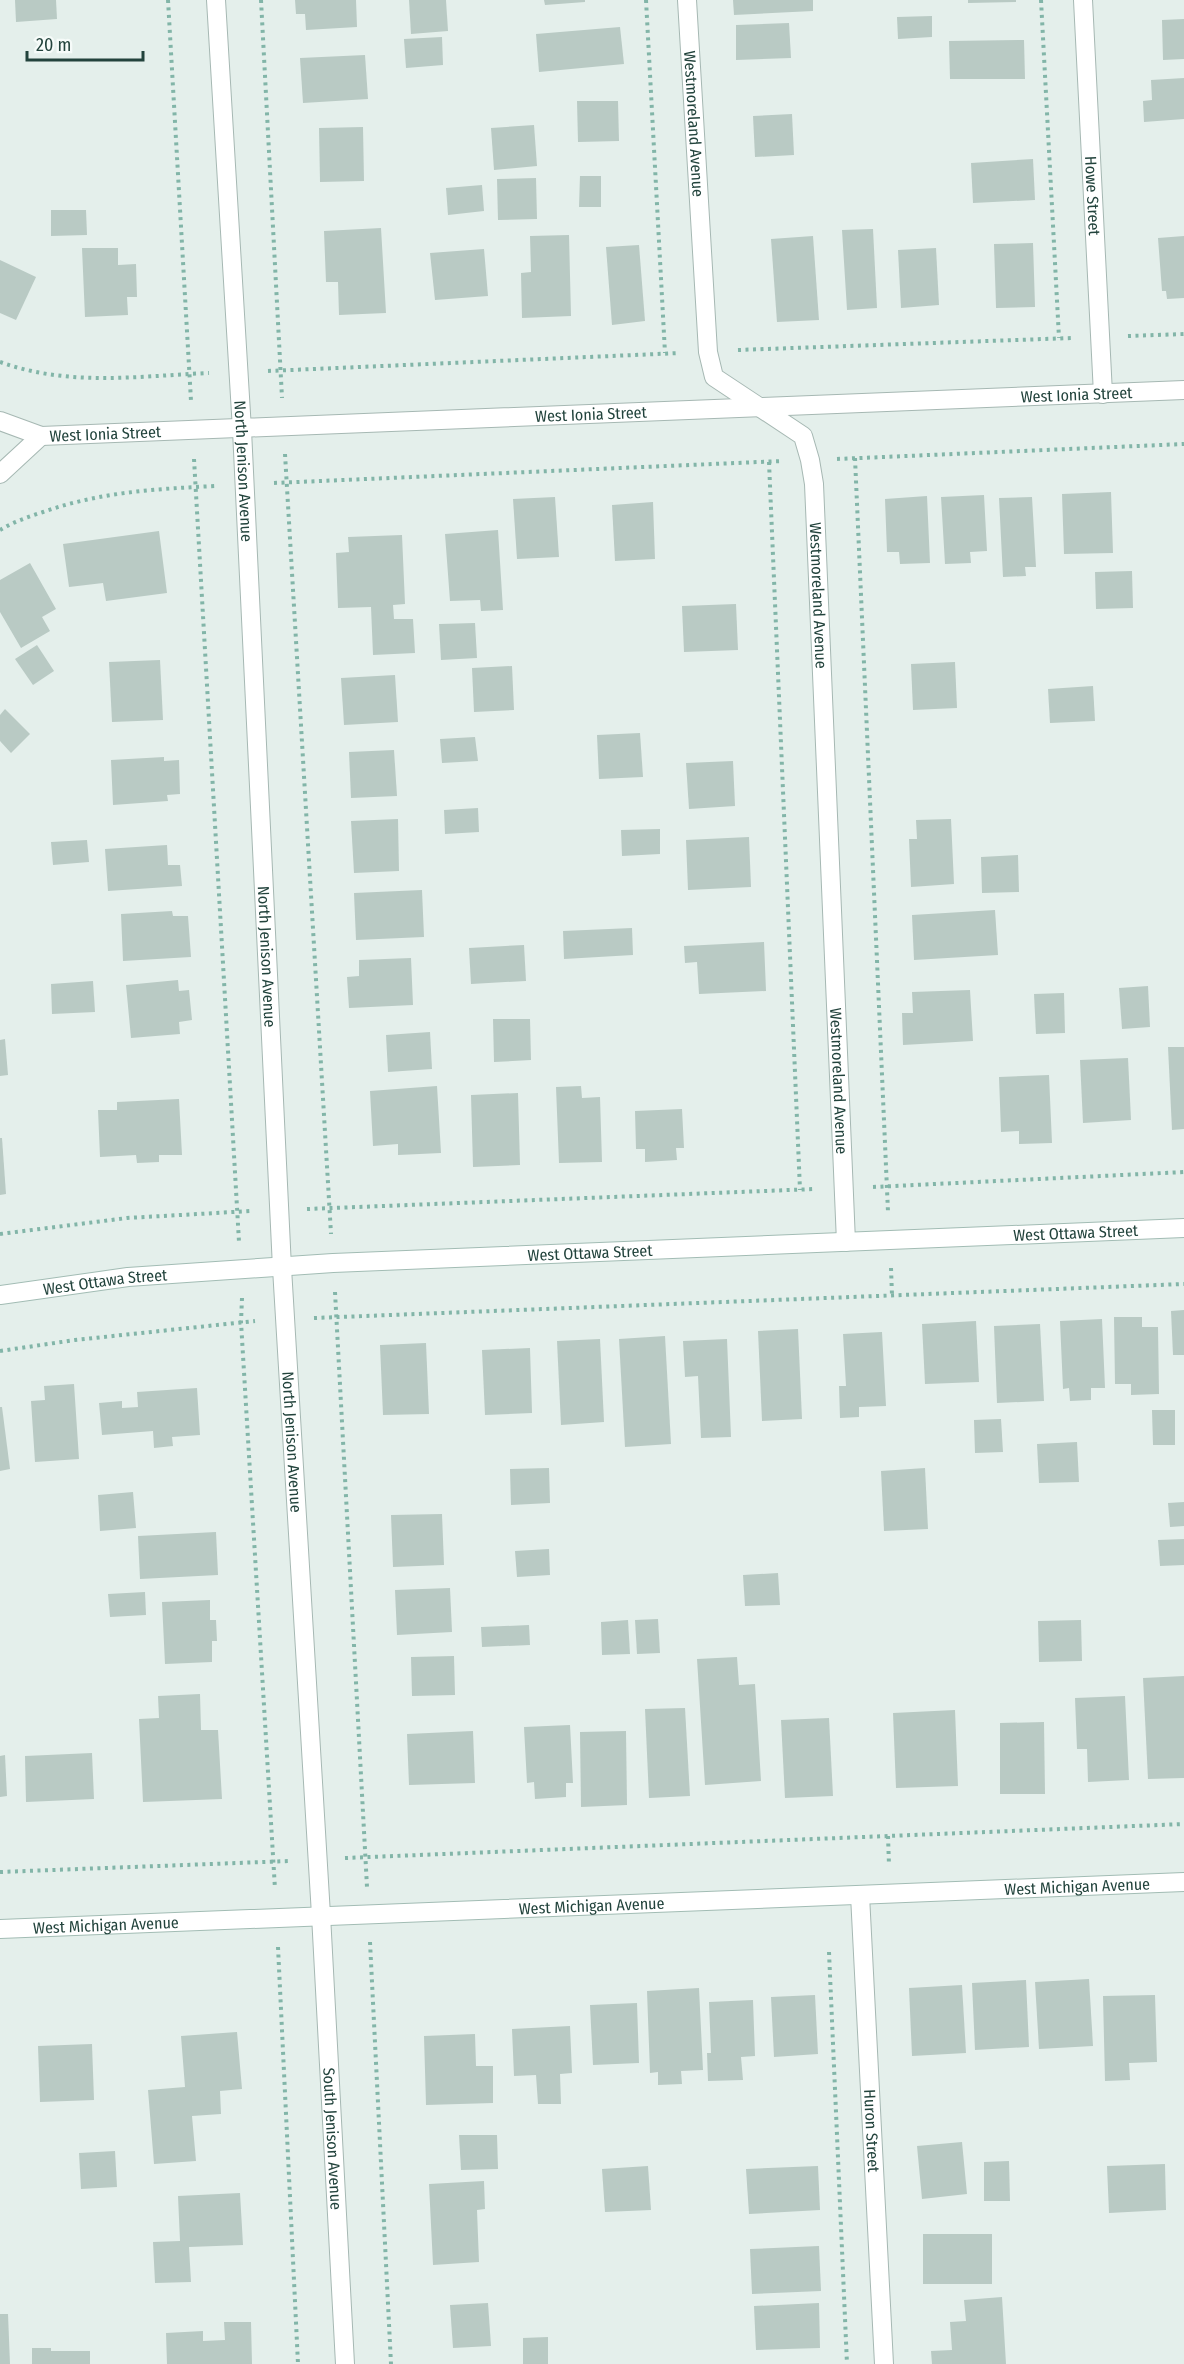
<svg xmlns="http://www.w3.org/2000/svg" width="1184" height="2364" viewBox="0 0 1184 2364" font-family="'Fira Sans Condensed',sans-serif">
	<style>
		.building { fill: #b9cac4 }
		.lines { fill: none; stroke-linecap: round; stroke-linejoin: round }
		.street-casing { stroke: #a6b8b3; stroke-width: 20 }
		.secondary-casing { stroke: #a2bcb4; stroke-width: 20 }
		.path { stroke: #82b5a8; stroke-width: 4; stroke-dasharray: 3 4.5; stroke-linecap: butt }
		.street { stroke: #fff; stroke-width: 18 }
		.secondary { stroke: #fff; stroke-width: 18 }
		.labels { text-anchor: middle; dominant-baseline: central; stroke-width: 6; stroke-linejoin: round; paint-order: stroke }
		.street-label { font-size: 16px; fill: #22433c; stroke: #f6fbf9 }
	</style>
	<rect width="100%" height="100%" fill="#e4efeb"/>
	<g class="building">
		<path d="M 15,0 L 56,0 L 57,19 L 16,22 Z"/>
		<path d="M 295,0 L 356,0 L 357,27 L 306,30 L 305,14 L 296,14 Z"/>
		<path d="M 409,0 L 446,0 L 448,31 L 411,34 Z"/>
		<path d="M 544,0 L 585,0 L 585,2 L 545,5 Z"/>
		<path d="M 733,0 L 813,0 L 813,11 L 734,15 Z"/>
		<path d="M 968,0 L 1016,0 L 1016,2 L 968,3 Z"/>
		<path d="M 932,16 L 932,37 L 898,39 L 897,17 Z"/>
		<path d="M 1184,19 L 1184,59 L 1163,60 L 1162,20 Z"/>
		<path d="M 789,23 L 791,58 L 736,60 L 736,25 Z"/>
		<path d="M 620,27 L 624,64 L 539,72 L 536,34 Z"/>
		<path d="M 442,37 L 443,65 L 406,68 L 404,39 Z"/>
		<path d="M 1024,40 L 1025,79 L 950,79 L 949,41 Z"/>
		<path d="M 365,55 L 368,99 L 303,103 L 300,58 Z"/>
		<path d="M 1184,78 L 1184,119 L 1144,122 L 1143,101 L 1152,100 L 1151,80 Z"/>
		<path d="M 577,101 L 618,101 L 619,141 L 578,142 Z"/>
		<path d="M 792,114 L 794,155 L 755,157 L 753,116 Z"/>
		<path d="M 534,125 L 537,166 L 494,170 L 491,128 Z"/>
		<path d="M 363,127 L 364,181 L 320,182 L 319,128 Z"/>
		<path d="M 1033,159 L 1035,200 L 973,203 L 971,163 Z"/>
		<path d="M 580,176 L 601,176 L 601,207 L 579,207 Z"/>
		<path d="M 536,178 L 537,219 L 498,220 L 497,179 Z"/>
		<path d="M 482,185 L 484,211 L 448,215 L 446,188 Z"/>
		<path d="M 51,210 L 86,210 L 87,235 L 51,236 Z"/>
		<path d="M 381,228 L 386,313 L 339,315 L 338,282 L 326,282 L 324,231 Z"/>
		<path d="M 873,229 L 877,308 L 847,310 L 842,230 Z"/>
		<path d="M 569,235 L 571,316 L 522,318 L 521,273 L 531,272 L 530,236 Z"/>
		<path d="M 813,236 L 819,320 L 777,322 L 771,239 Z"/>
		<path d="M 1184,236 L 1184,298 L 1167,299 L 1166,291 L 1162,291 L 1158,238 Z"/>
		<path d="M 1033,243 L 1035,307 L 996,308 L 994,244 Z"/>
		<path d="M 639,245 L 645,321 L 612,325 L 606,247 Z"/>
		<path d="M 82,248 L 118,248 L 118,265 L 136,264 L 137,297 L 127,297 L 128,315 L 85,317 Z"/>
		<path d="M 936,248 L 939,305 L 901,308 L 898,250 Z"/>
		<path d="M 484,249 L 488,296 L 435,300 L 430,253 Z"/>
		<path d="M 0,260 L 36,277 L 16,320 L 0,313 Z"/>
		<path d="M 1111,492 L 1113,553 L 1064,554 L 1062,494 Z"/>
		<path d="M 984,495 L 987,551 L 970,552 L 971,563 L 945,564 L 941,497 Z"/>
		<path d="M 927,496 L 930,563 L 900,564 L 899,552 L 887,552 L 885,499 Z"/>
		<path d="M 555,497 L 559,557 L 517,559 L 513,499 Z"/>
		<path d="M 1032,497 L 1036,567 L 1025,567 L 1026,576 L 1003,577 L 999,498 Z"/>
		<path d="M 653,502 L 655,559 L 615,561 L 612,505 Z"/>
		<path d="M 498,530 L 503,610 L 481,611 L 480,600 L 450,601 L 445,534 Z"/>
		<path d="M 159,531 L 167,593 L 106,601 L 103,583 L 69,587 L 63,544 Z"/>
		<path d="M 402,535 L 405,604 L 393,605 L 394,619 L 413,619 L 415,653 L 373,655 L 371,607 L 338,608 L 336,553 L 349,552 L 348,537 Z"/>
		<path d="M 30,563 L 56,609 L 42,617 L 50,631 L 21,648 L 0,612 L 0,580 Z"/>
		<path d="M 1132,571 L 1133,608 L 1096,609 L 1095,572 Z"/>
		<path d="M 736,604 L 738,650 L 684,652 L 682,606 Z"/>
		<path d="M 475,623 L 477,658 L 441,660 L 439,624 Z"/>
		<path d="M 37,645 L 54,671 L 33,685 L 15,659 Z"/>
		<path d="M 160,660 L 163,720 L 112,722 L 109,662 Z"/>
		<path d="M 955,662 L 957,708 L 913,710 L 911,664 Z"/>
		<path d="M 512,666 L 514,710 L 474,712 L 472,668 Z"/>
		<path d="M 395,675 L 398,722 L 344,725 L 341,678 Z"/>
		<path d="M 1093,686 L 1095,721 L 1050,723 L 1048,689 Z"/>
		<path d="M 5,709 L 30,734 L 11,753 L 0,741 L 0,715 Z"/>
		<path d="M 640,733 L 643,777 L 599,779 L 597,735 Z"/>
		<path d="M 475,737 L 478,761 L 442,763 L 440,739 Z"/>
		<path d="M 394,750 L 397,796 L 351,798 L 349,752 Z"/>
		<path d="M 164,757 L 164,761 L 179,760 L 180,794 L 167,795 L 168,801 L 113,805 L 111,760 Z"/>
		<path d="M 733,761 L 735,806 L 689,809 L 686,763 Z"/>
		<path d="M 478,808 L 479,832 L 445,834 L 444,810 Z"/>
		<path d="M 398,819 L 399,871 L 354,873 L 351,821 Z"/>
		<path d="M 951,819 L 954,884 L 911,887 L 909,839 L 917,839 L 916,820 Z"/>
		<path d="M 660,829 L 660,854 L 622,856 L 621,830 Z"/>
		<path d="M 749,837 L 751,887 L 688,890 L 686,840 Z"/>
		<path d="M 87,840 L 89,862 L 53,865 L 51,842 Z"/>
		<path d="M 167,845 L 168,865 L 180,865 L 182,886 L 108,891 L 105,849 Z"/>
		<path d="M 1018,855 L 1019,892 L 982,893 L 981,857 Z"/>
		<path d="M 422,890 L 424,937 L 356,940 L 354,893 Z"/>
		<path d="M 995,910 L 998,955 L 914,960 L 912,915 Z"/>
		<path d="M 172,911 L 173,916 L 188,916 L 191,957 L 123,961 L 121,914 Z"/>
		<path d="M 632,928 L 633,955 L 564,959 L 563,931 Z"/>
		<path d="M 764,942 L 766,991 L 699,994 L 697,962 L 685,963 L 684,946 Z"/>
		<path d="M 524,945 L 526,981 L 471,984 L 469,948 Z"/>
		<path d="M 411,958 L 413,1005 L 349,1008 L 347,977 L 359,976 L 359,960 Z"/>
		<path d="M 178,980 L 179,991 L 189,990 L 192,1020 L 179,1022 L 180,1034 L 131,1038 L 126,985 Z"/>
		<path d="M 93,981 L 95,1012 L 52,1014 L 51,984 Z"/>
		<path d="M 1148,986 L 1150,1027 L 1122,1029 L 1119,988 Z"/>
		<path d="M 970,990 L 973,1041 L 903,1045 L 902,1013 L 913,1013 L 912,992 Z"/>
		<path d="M 1064,993 L 1065,1033 L 1036,1034 L 1034,994 Z"/>
		<path d="M 493,1019 L 530,1019 L 531,1060 L 494,1062 Z"/>
		<path d="M 430,1032 L 432,1069 L 388,1072 L 386,1035 Z"/>
		<path d="M 5,1039 L 8,1075 L 0,1076 L 0,1040 Z"/>
		<path d="M 1168,1047 L 1184,1047 L 1184,1129 L 1172,1130 Z"/>
		<path d="M 1128,1058 L 1131,1120 L 1083,1123 L 1080,1060 Z"/>
		<path d="M 1049,1075 L 1052,1143 L 1019,1144 L 1019,1131 L 1001,1132 L 999,1077 Z"/>
		<path d="M 437,1086 L 441,1153 L 398,1155 L 398,1144 L 373,1146 L 370,1091 Z"/>
		<path d="M 581,1086 L 582,1098 L 600,1097 L 602,1162 L 559,1163 L 556,1087 Z"/>
		<path d="M 518,1093 L 520,1165 L 473,1167 L 471,1095 Z"/>
		<path d="M 179,1099 L 182,1155 L 159,1155 L 159,1162 L 137,1163 L 136,1155 L 100,1157 L 98,1110 L 117,1110 L 117,1102 Z"/>
		<path d="M 682,1109 L 684,1148 L 676,1148 L 677,1160 L 645,1162 L 645,1149 L 636,1149 L 635,1111 Z"/>
		<path d="M 0,1138 L 2,1138 L 6,1194 L 0,1195 Z"/>
		<path d="M 1184,1310 L 1184,1355 L 1173,1355 L 1171,1311 Z"/>
		<path d="M 1114,1317 L 1142,1317 L 1142,1327 L 1158,1327 L 1159,1394 L 1131,1395 L 1131,1384 L 1115,1384 Z"/>
		<path d="M 1102,1319 L 1105,1388 L 1091,1388 L 1091,1400 L 1070,1401 L 1069,1388 L 1063,1389 L 1060,1321 Z"/>
		<path d="M 976,1321 L 979,1382 L 925,1384 L 922,1324 Z"/>
		<path d="M 1040,1324 L 1044,1401 L 997,1403 L 994,1326 Z"/>
		<path d="M 798,1329 L 802,1419 L 762,1421 L 758,1331 Z"/>
		<path d="M 882,1332 L 886,1406 L 859,1407 L 859,1417 L 840,1418 L 839,1386 L 846,1386 L 843,1334 Z"/>
		<path d="M 665,1336 L 671,1444 L 625,1447 L 619,1339 Z"/>
		<path d="M 600,1339 L 604,1422 L 561,1425 L 557,1341 Z"/>
		<path d="M 727,1339 L 731,1437 L 701,1438 L 698,1376 L 685,1377 L 683,1341 Z"/>
		<path d="M 426,1343 L 429,1414 L 383,1415 L 380,1345 Z"/>
		<path d="M 530,1348 L 532,1413 L 485,1415 L 482,1350 Z"/>
		<path d="M 74,1384 L 79,1459 L 35,1462 L 31,1401 L 45,1400 L 44,1386 Z"/>
		<path d="M 197,1388 L 200,1435 L 172,1437 L 173,1446 L 154,1448 L 153,1431 L 102,1435 L 99,1403 L 122,1401 L 122,1408 L 138,1407 L 137,1392 Z"/>
		<path d="M 0,1407 L 2,1407 L 10,1469 L 0,1471 Z"/>
		<path d="M 1152,1410 L 1175,1410 L 1175,1445 L 1153,1445 Z"/>
		<path d="M 1001,1419 L 1003,1452 L 975,1453 L 974,1420 Z"/>
		<path d="M 1077,1442 L 1079,1482 L 1039,1483 L 1037,1444 Z"/>
		<path d="M 549,1468 L 550,1503 L 511,1505 L 510,1469 Z"/>
		<path d="M 925,1468 L 928,1529 L 884,1531 L 881,1471 Z"/>
		<path d="M 133,1492 L 136,1528 L 100,1531 L 98,1495 Z"/>
		<path d="M 1184,1502 L 1184,1526 L 1170,1527 L 1168,1503 Z"/>
		<path d="M 442,1514 L 444,1565 L 393,1567 L 391,1515 Z"/>
		<path d="M 216,1532 L 218,1575 L 140,1579 L 138,1536 Z"/>
		<path d="M 1184,1539 L 1184,1565 L 1160,1566 L 1158,1540 Z"/>
		<path d="M 549,1549 L 550,1575 L 517,1577 L 515,1551 Z"/>
		<path d="M 778,1573 L 780,1605 L 745,1606 L 743,1575 Z"/>
		<path d="M 450,1588 L 452,1632 L 397,1635 L 395,1590 Z"/>
		<path d="M 145,1592 L 146,1615 L 110,1617 L 108,1594 Z"/>
		<path d="M 210,1600 L 210,1620 L 216,1620 L 217,1641 L 212,1641 L 212,1662 L 165,1664 L 162,1602 Z"/>
		<path d="M 658,1619 L 660,1653 L 637,1654 L 635,1620 Z"/>
		<path d="M 628,1620 L 630,1654 L 602,1655 L 601,1622 Z"/>
		<path d="M 1081,1620 L 1082,1661 L 1039,1662 L 1038,1621 Z"/>
		<path d="M 529,1625 L 530,1645 L 482,1647 L 481,1627 Z"/>
		<path d="M 454,1656 L 455,1695 L 412,1696 L 411,1657 Z"/>
		<path d="M 737,1657 L 739,1685 L 755,1684 L 761,1781 L 705,1785 L 697,1659 Z"/>
		<path d="M 1184,1676 L 1184,1778 L 1148,1779 L 1143,1678 Z"/>
		<path d="M 200,1694 L 201,1730 L 218,1730 L 222,1799 L 143,1802 L 139,1719 L 159,1718 L 158,1696 Z"/>
		<path d="M 1125,1696 L 1129,1780 L 1088,1782 L 1087,1749 L 1077,1749 L 1075,1698 Z"/>
		<path d="M 685,1708 L 690,1796 L 649,1798 L 645,1709 Z"/>
		<path d="M 955,1710 L 958,1786 L 896,1788 L 893,1713 Z"/>
		<path d="M 829,1718 L 833,1796 L 785,1798 L 781,1720 Z"/>
		<path d="M 1044,1722 L 1045,1794 L 1000,1794 L 1000,1723 Z"/>
		<path d="M 570,1725 L 573,1783 L 566,1783 L 566,1797 L 535,1799 L 534,1782 L 527,1783 L 524,1727 Z"/>
		<path d="M 473,1731 L 475,1783 L 409,1785 L 407,1734 Z"/>
		<path d="M 626,1731 L 627,1805 L 581,1807 L 580,1732 Z"/>
		<path d="M 92,1753 L 94,1799 L 26,1802 L 25,1756 Z"/>
		<path d="M 5,1755 L 7,1796 L 0,1797 L 0,1756 Z"/>
		<path d="M 1089,1979 L 1093,2046 L 1039,2049 L 1035,1982 Z"/>
		<path d="M 1026,1980 L 1029,2047 L 975,2050 L 972,1983 Z"/>
		<path d="M 962,1985 L 966,2053 L 912,2056 L 909,1988 Z"/>
		<path d="M 699,1988 L 703,2070 L 681,2071 L 682,2084 L 658,2085 L 658,2072 L 650,2073 L 647,1991 Z"/>
		<path d="M 815,1995 L 818,2054 L 774,2057 L 771,1997 Z"/>
		<path d="M 1155,1995 L 1157,2062 L 1129,2063 L 1130,2080 L 1105,2081 L 1103,1996 Z"/>
		<path d="M 753,2000 L 755,2056 L 741,2057 L 743,2080 L 708,2081 L 707,2053 L 711,2053 L 709,2002 Z"/>
		<path d="M 637,2003 L 639,2063 L 593,2065 L 590,2005 Z"/>
		<path d="M 570,2026 L 572,2073 L 560,2074 L 561,2104 L 538,2104 L 536,2075 L 514,2076 L 512,2029 Z"/>
		<path d="M 237,2032 L 242,2089 L 220,2091 L 221,2114 L 192,2116 L 196,2161 L 154,2164 L 148,2090 L 185,2087 L 181,2036 Z"/>
		<path d="M 475,2034 L 476,2066 L 493,2066 L 493,2103 L 426,2105 L 424,2036 Z"/>
		<path d="M 92,2044 L 94,2100 L 40,2102 L 38,2046 Z"/>
		<path d="M 459,2135 L 497,2135 L 498,2169 L 461,2170 Z"/>
		<path d="M 962,2142 L 967,2194 L 922,2199 L 917,2146 Z"/>
		<path d="M 115,2151 L 117,2187 L 81,2189 L 79,2153 Z"/>
		<path d="M 1009,2161 L 1010,2201 L 984,2201 L 984,2162 Z"/>
		<path d="M 1165,2164 L 1166,2210 L 1109,2213 L 1107,2166 Z"/>
		<path d="M 648,2166 L 651,2210 L 605,2212 L 602,2169 Z"/>
		<path d="M 818,2166 L 820,2210 L 749,2214 L 746,2169 Z"/>
		<path d="M 484,2181 L 485,2209 L 477,2210 L 479,2262 L 433,2265 L 429,2184 Z"/>
		<path d="M 240,2193 L 243,2245 L 189,2247 L 191,2282 L 155,2283 L 153,2242 L 180,2241 L 178,2196 Z"/>
		<rect x="923" y="2234" width="69" height="50"/>
		<path d="M 819,2246 L 821,2291 L 752,2294 L 750,2249 Z"/>
		<path d="M 1002,2297 L 1006,2364 L 932,2364 L 931,2351 L 952,2350 L 950,2322 L 966,2321 L 964,2300 Z"/>
		<path d="M 488,2303 L 491,2346 L 453,2348 L 450,2305 Z"/>
		<path d="M 819,2303 L 820,2348 L 756,2350 L 754,2306 Z"/>
		<path d="M 0,2314 L 8,2314 L 10,2364 L 0,2364 Z"/>
		<path d="M 224,2322 L 251,2322 L 252,2364 L 167,2364 L 166,2333 L 203,2331 L 203,2341 L 225,2340 Z"/>
		<path d="M 548,2337 L 548,2364 L 523,2364 L 523,2338 Z"/>
		<path d="M 32,2348 L 51,2348 L 51,2351 L 90,2351 L 90,2364 L 32,2364 Z"/>
	</g>
	<g class="lines">
		<g class="street-casing">
			<g id="street">
				<path id="s1" d="M 216,0 L 242,430 L 282,1268 L 321,1915 L 345,2364"/>
				<path id="s2" d="M 687,0 L 708,352 L 714,377 L 803,436 L 810,460 L 814,484 L 846,1242"/>
				<path id="s3" d="M 1083,0 L 1103,394"/>
				<path id="s4" d="M 0,421 L 41,436 L 1184,390"/>
				<path d="M 0,474 L 41,436"/>
				<path id="s5" d="M 860,1895 L 884,2364"/>
			</g>
		</g>
		<g class="secondary-casing">
			<g id="secondary">
				<path id="s6" d="M 0,1295 L 128,1277 L 333,1263 L 1184,1228"/>
				<path id="s7" d="M 0,1929 L 1184,1882"/>
			</g>
		</g>
		<g class="path">
			<path d="M 168,0 L 191,401"/>
			<path d="M 261,0 L 282,398"/>
			<path d="M 646,0 L 665,353"/>
			<path d="M 1041,0 L 1059,338"/>
			<path d="M 1128,336 L 1184,334"/>
			<path d="M 738,350 L 1072,338"/>
			<path d="M 0,362 C 70,387 137,376 209,373"/>
			<path d="M 268,371 L 680,353"/>
			<path d="M 285,454 L 331,1234"/>
			<path d="M 855,458 L 888,1212"/>
			<path d="M 194,459 L 239,1242"/>
			<path d="M 837,459 L 1184,444"/>
			<path d="M 769,462 L 800,1190"/>
			<path d="M 274,483 L 782,461"/>
			<path d="M 0,530 C 13,522 28,517 43,512 C 100,492 155,489 215,486"/>
			<path d="M 873,1187 L 1184,1172"/>
			<path d="M 307,1209 L 815,1189"/>
			<path d="M 0,1234 L 127,1218 L 251,1211"/>
			<path d="M 891,1268 L 892,1295"/>
			<path d="M 335,1292 L 367,1887"/>
			<path d="M 242,1298 L 241,1322 L 275,1889"/>
			<path d="M 314,1318 L 1184,1284"/>
			<path d="M 0,1351 L 75,1340 L 255,1321"/>
			<path d="M 888,1836 L 889,1865"/>
			<path d="M 345,1858 L 1184,1824"/>
			<path d="M 0,1872 L 290,1861"/>
			<path d="M 370,1942 L 391,2364"/>
			<path d="M 278,1947 L 298,2364"/>
			<path d="M 829,1952 L 847,2364"/>
		</g>
		<use href="#street" class="street"/>
		<use href="#secondary" class="secondary"/>
	</g>
	<g class="labels">
		<g class="street-label">
			<text stroke="none"><textPath href="#s2" startOffset="124">Westmoreland Avenue</textPath></text>
			<text stroke="none"><textPath href="#s3" startOffset="196">Howe Street</textPath></text>
			<text stroke="none"><textPath href="#s4" startOffset="1080">West Ionia Street</textPath></text>
			<text stroke="none"><textPath href="#s4" startOffset="594">West Ionia Street</textPath></text>
			<text stroke="none"><textPath href="#s4" startOffset="108">West Ionia Street</textPath></text>
			<text stroke="none"><textPath href="#s1" startOffset="472">North Jenison Avenue</textPath></text>
			<text stroke="none"><textPath href="#s2" startOffset="646">Westmoreland Avenue</textPath></text>
			<text stroke="none"><textPath href="#s1" startOffset="958">North Jenison Avenue</textPath></text>
			<text stroke="none"><textPath href="#s2" startOffset="1132">Westmoreland Avenue</textPath></text>
			<text stroke="none"><textPath href="#s6" startOffset="1078">West Ottawa Street</textPath></text>
			<text stroke="none"><textPath href="#s6" startOffset="592">West Ottawa Street</textPath></text>
			<text stroke="none"><textPath href="#s6" startOffset="106">West Ottawa Street</textPath></text>
			<text stroke="none"><textPath href="#s1" startOffset="1444">North Jenison Avenue</textPath></text>
			<text stroke="none"><textPath href="#s7" startOffset="1078">West Michigan Avenue</textPath></text>
			<text stroke="none"><textPath href="#s7" startOffset="592">West Michigan Avenue</textPath></text>
			<text stroke="none"><textPath href="#s7" startOffset="106">West Michigan Avenue</textPath></text>
			<text stroke="none"><textPath href="#s5" startOffset="236">Huron Street</textPath></text>
			<text stroke="none"><textPath href="#s1" startOffset="2142">South Jenison Avenue</textPath></text>
		</g>
	</g>
	<path d="M27 51v9h116v-9" fill="none" stroke="#22433c" stroke-width="3"/>
	<text x="36" y="51" font-size="18" fill="#22433c" stroke="#f6fbf9" stroke-width="4.5" paint-order="stroke">20 m</text>
</svg>
